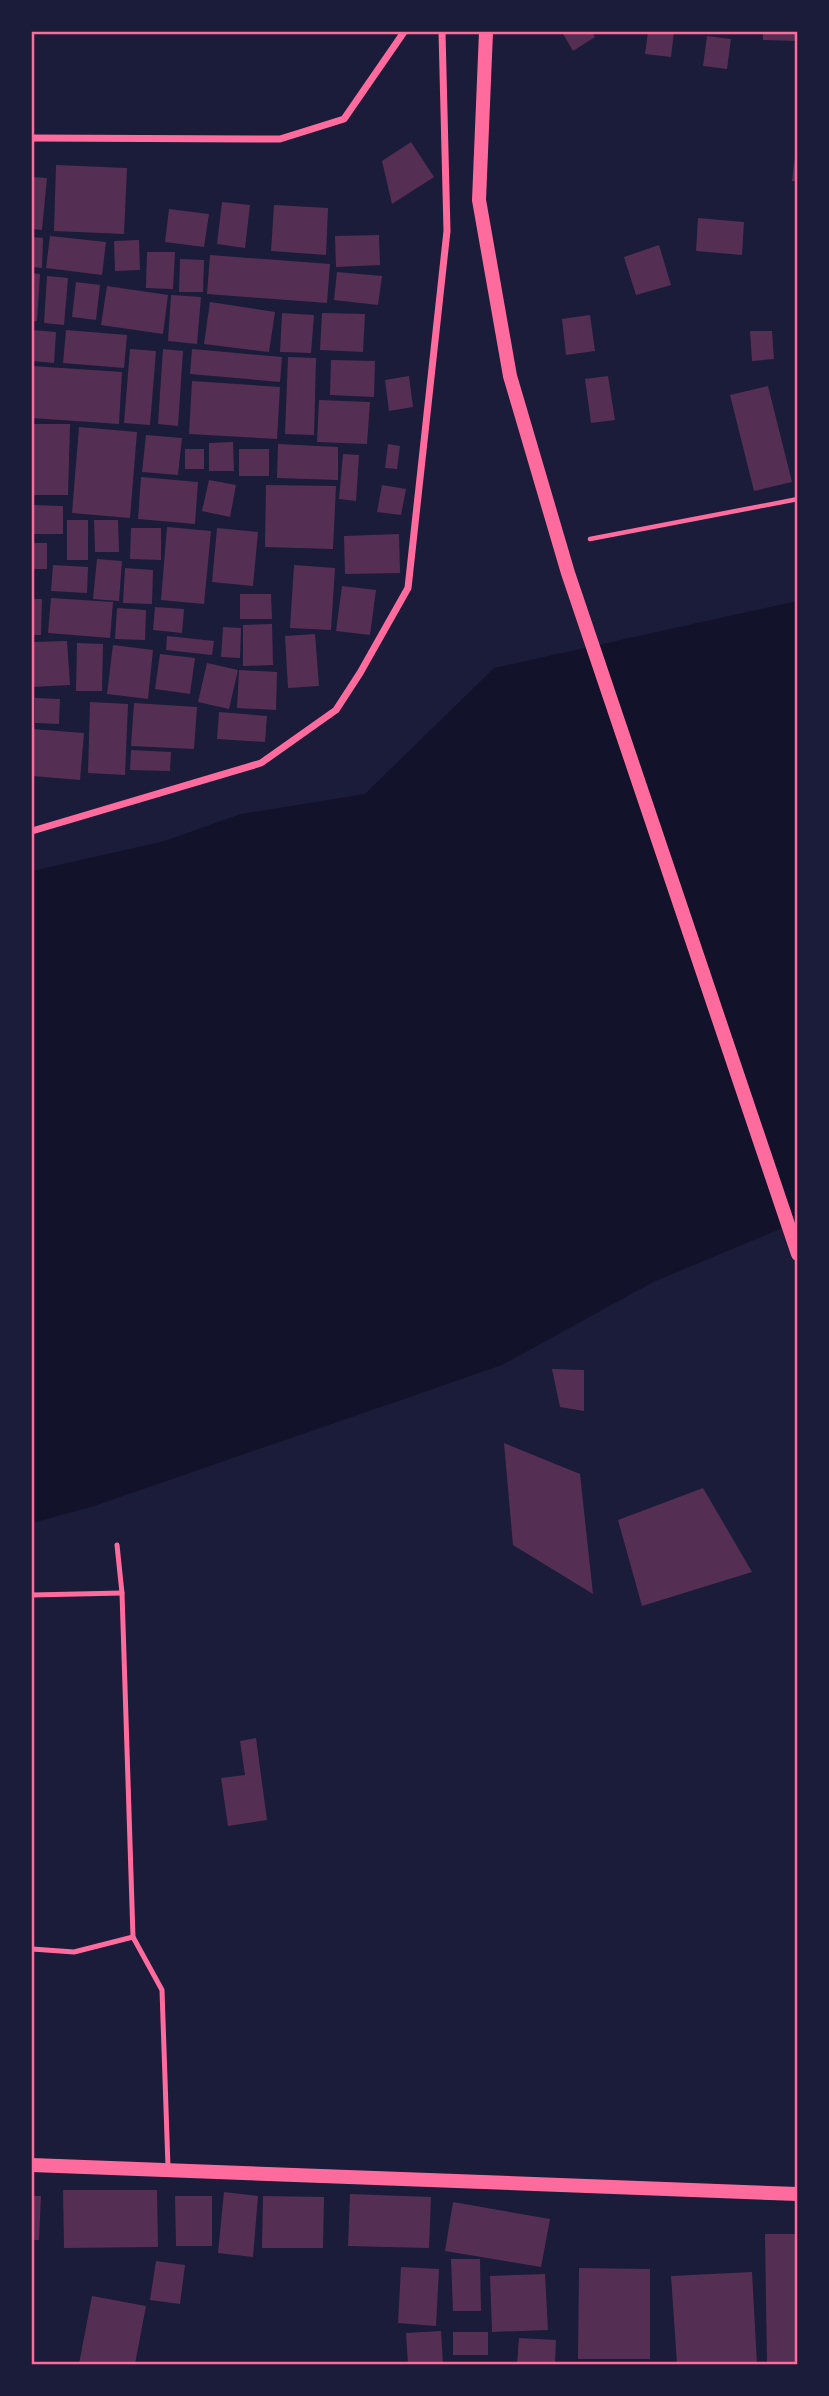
<svg xmlns="http://www.w3.org/2000/svg" width="829" height="2396" viewBox="0 0 829 2396" font-family="'DejaVu Sans',sans-serif">
	<style>
		.water { fill: #12122b }
		.building { fill: #542f53 }
		.lines { fill: none; stroke-linecap: round; stroke-linejoin: round }
		.path { stroke: #ff6b9d; stroke-width: 4.5 }
		.service { stroke: #ff6b9d; stroke-width: 5 }
		.minor { stroke: #ff6b9d; stroke-width: 7 }
		.secondary { stroke: #ff6b9d; stroke-width: 14 }
		.neatline { fill: none; stroke: #ff6b9d; stroke-width: 2.5 }
	</style>
	<rect width="100%" height="100%" fill="#1b1b3a"/>
	<path class="water" d="M 797,601 L 797,1222 L 653,1282 L 502,1365 L 94,1506 L 32,1523 L 32,871 L 165,841 L 241,814 L 365,794 L 494,668 Z"/>
	<g class="building">
		<path d="M 562,32 L 592,32 L 595,37 L 573,51 Z"/>
		<path d="M 648,32 L 674,32 L 671,57 L 645,54 Z"/>
		<path d="M 763,32 L 798,32 L 798,41 L 763,40 Z"/>
		<path d="M 707,36 L 731,39 L 727,69 L 703,66 Z"/>
		<path d="M 411,142 L 434,177 L 392,204 L 382,161 Z"/>
		<path d="M 796,148 L 798,148 L 798,181 L 792,181 Z"/>
		<path d="M 56,165 L 127,168 L 124,234 L 54,231 Z"/>
		<path d="M 32,177 L 47,178 L 42,230 L 32,229 Z"/>
		<path d="M 222,202 L 250,205 L 245,248 L 217,244 Z"/>
		<path d="M 274,205 L 328,208 L 326,255 L 271,251 Z"/>
		<path d="M 169,209 L 209,214 L 204,247 L 165,242 Z"/>
		<path d="M 698,218 L 744,222 L 742,255 L 696,251 Z"/>
		<path d="M 379,235 L 380,265 L 336,267 L 335,236 Z"/>
		<path d="M 50,236 L 106,242 L 102,275 L 46,268 Z"/>
		<path d="M 32,237 L 43,238 L 42,268 L 32,267 Z"/>
		<path d="M 139,240 L 140,270 L 115,271 L 114,241 Z"/>
		<path d="M 659,245 L 671,285 L 636,295 L 624,257 Z"/>
		<path d="M 147,252 L 175,252 L 173,289 L 146,288 Z"/>
		<path d="M 210,255 L 330,264 L 327,303 L 207,294 Z"/>
		<path d="M 180,259 L 204,260 L 203,292 L 179,292 Z"/>
		<path d="M 337,272 L 382,276 L 378,305 L 334,300 Z"/>
		<path d="M 32,273 L 40,274 L 37,321 L 32,321 Z"/>
		<path d="M 47,276 L 68,278 L 64,325 L 44,323 Z"/>
		<path d="M 76,282 L 100,285 L 96,320 L 72,317 Z"/>
		<path d="M 107,286 L 168,295 L 163,334 L 101,325 Z"/>
		<path d="M 171,295 L 201,297 L 197,344 L 168,341 Z"/>
		<path d="M 210,302 L 275,312 L 269,352 L 204,344 Z"/>
		<path d="M 282,313 L 314,315 L 311,353 L 280,352 Z"/>
		<path d="M 322,313 L 365,314 L 363,352 L 320,350 Z"/>
		<path d="M 590,315 L 595,351 L 566,355 L 562,319 Z"/>
		<path d="M 32,330 L 56,332 L 54,363 L 32,361 Z"/>
		<path d="M 66,330 L 127,335 L 124,368 L 63,363 Z"/>
		<path d="M 750,331 L 772,331 L 774,359 L 752,361 Z"/>
		<path d="M 130,349 L 156,351 L 150,425 L 124,423 Z"/>
		<path d="M 163,349 L 183,351 L 178,426 L 158,424 Z"/>
		<path d="M 192,349 L 282,357 L 280,382 L 190,374 Z"/>
		<path d="M 288,357 L 316,358 L 314,435 L 285,434 Z"/>
		<path d="M 331,360 L 375,361 L 374,397 L 330,395 Z"/>
		<path d="M 32,366 L 122,372 L 119,424 L 32,418 Z"/>
		<path d="M 409,376 L 413,407 L 389,411 L 385,380 Z"/>
		<path d="M 608,376 L 615,420 L 591,423 L 585,379 Z"/>
		<path d="M 192,381 L 280,387 L 277,439 L 189,434 Z"/>
		<path d="M 768,386 L 792,482 L 754,491 L 730,395 Z"/>
		<path d="M 319,400 L 370,402 L 367,444 L 317,442 Z"/>
		<path d="M 32,424 L 70,424 L 68,495 L 32,495 Z"/>
		<path d="M 79,427 L 137,432 L 130,518 L 72,513 Z"/>
		<path d="M 146,435 L 182,438 L 178,475 L 142,472 Z"/>
		<path d="M 233,442 L 234,471 L 209,471 L 209,443 Z"/>
		<path d="M 278,444 L 338,447 L 338,480 L 277,478 Z"/>
		<path d="M 388,444 L 400,446 L 397,469 L 385,468 Z"/>
		<rect x="185" y="449" width="19" height="20"/>
		<rect x="239" y="449" width="30" height="27"/>
		<path d="M 343,454 L 359,455 L 356,501 L 339,499 Z"/>
		<path d="M 141,477 L 198,482 L 195,524 L 138,519 Z"/>
		<path d="M 209,480 L 236,485 L 230,517 L 202,511 Z"/>
		<path d="M 266,485 L 336,486 L 333,549 L 265,547 Z"/>
		<path d="M 382,485 L 406,489 L 401,515 L 377,512 Z"/>
		<path d="M 33,505 L 63,506 L 63,534 L 33,534 Z"/>
		<rect x="67" y="520" width="21" height="40"/>
		<path d="M 94,520 L 118,520 L 119,552 L 95,552 Z"/>
		<path d="M 167,527 L 211,531 L 204,604 L 161,600 Z"/>
		<path d="M 131,528 L 161,528 L 161,560 L 130,559 Z"/>
		<path d="M 217,528 L 258,532 L 253,586 L 212,582 Z"/>
		<path d="M 399,534 L 400,573 L 345,574 L 344,536 Z"/>
		<rect x="32" y="543" width="15" height="26"/>
		<path d="M 97,559 L 122,561 L 119,601 L 93,599 Z"/>
		<path d="M 53,565 L 88,567 L 87,593 L 51,591 Z"/>
		<path d="M 294,565 L 335,568 L 331,630 L 290,628 Z"/>
		<path d="M 125,568 L 153,570 L 152,604 L 123,603 Z"/>
		<path d="M 342,586 L 376,590 L 370,635 L 336,631 Z"/>
		<path d="M 240,594 L 271,594 L 272,619 L 240,619 Z"/>
		<path d="M 51,598 L 113,602 L 110,638 L 48,633 Z"/>
		<path d="M 32,599 L 42,599 L 41,635 L 32,635 Z"/>
		<path d="M 155,607 L 184,609 L 182,633 L 153,630 Z"/>
		<path d="M 117,608 L 146,610 L 145,640 L 115,639 Z"/>
		<path d="M 272,624 L 273,665 L 243,666 L 243,625 Z"/>
		<path d="M 223,627 L 241,628 L 240,658 L 221,657 Z"/>
		<path d="M 315,634 L 319,686 L 288,688 L 285,636 Z"/>
		<path d="M 167,636 L 214,641 L 212,655 L 166,650 Z"/>
		<path d="M 67,641 L 70,685 L 32,687 L 32,642 Z"/>
		<path d="M 77,643 L 103,644 L 102,691 L 76,691 Z"/>
		<path d="M 113,645 L 153,650 L 148,699 L 107,694 Z"/>
		<path d="M 160,654 L 195,658 L 190,694 L 155,689 Z"/>
		<path d="M 207,663 L 238,670 L 229,709 L 198,702 Z"/>
		<path d="M 239,670 L 277,672 L 276,710 L 237,708 Z"/>
		<path d="M 35,698 L 60,699 L 59,724 L 35,723 Z"/>
		<path d="M 90,702 L 128,704 L 125,775 L 88,773 Z"/>
		<path d="M 134,703 L 197,707 L 194,749 L 131,746 Z"/>
		<path d="M 219,712 L 267,716 L 265,742 L 217,739 Z"/>
		<path d="M 32,729 L 84,733 L 80,780 L 32,776 Z"/>
		<path d="M 131,750 L 171,752 L 170,771 L 130,770 Z"/>
		<path d="M 552,1369 L 584,1370 L 584,1411 L 560,1407 Z"/>
		<path d="M 504,1443 L 580,1474 L 593,1594 L 513,1545 Z"/>
		<path d="M 703,1488 L 752,1572 L 642,1606 L 618,1520 Z"/>
		<path d="M 256,1738 L 267,1820 L 228,1826 L 221,1778 L 245,1775 L 240,1741 Z"/>
		<path d="M 63,2190 L 157,2190 L 158,2247 L 64,2248 Z"/>
		<path d="M 224,2192 L 258,2196 L 253,2257 L 218,2253 Z"/>
		<path d="M 350,2194 L 431,2197 L 429,2248 L 348,2246 Z"/>
		<path d="M 32,2196 L 41,2196 L 39,2240 L 32,2240 Z"/>
		<path d="M 175,2196 L 212,2196 L 212,2246 L 176,2246 Z"/>
		<path d="M 263,2196 L 324,2197 L 323,2248 L 262,2248 Z"/>
		<path d="M 453,2202 L 550,2219 L 541,2267 L 445,2251 Z"/>
		<path d="M 765,2234 L 798,2234 L 798,2364 L 767,2364 Z"/>
		<path d="M 451,2259 L 480,2259 L 481,2311 L 453,2311 Z"/>
		<path d="M 156,2261 L 185,2265 L 180,2304 L 150,2300 Z"/>
		<path d="M 401,2267 L 439,2269 L 436,2326 L 398,2323 Z"/>
		<path d="M 579,2268 L 650,2269 L 650,2359 L 578,2359 Z"/>
		<path d="M 752,2272 L 757,2364 L 677,2364 L 671,2276 Z"/>
		<path d="M 545,2274 L 548,2330 L 492,2332 L 490,2276 Z"/>
		<path d="M 92,2296 L 146,2306 L 135,2364 L 79,2364 Z"/>
		<path d="M 441,2331 L 443,2364 L 408,2364 L 406,2333 Z"/>
		<rect x="453" y="2332" width="35" height="23"/>
		<path d="M 519,2338 L 556,2340 L 555,2364 L 517,2364 Z"/>
	</g>
	<g class="lines">
		<path class="path" d="M 590,539 L 798,499"/>
		<g class="service">
			<path d="M 117,1545 L 122,1593 L 133,1937 L 162,1990 L 168,2167"/>
			<path d="M 32,1595 L 122,1593"/>
			<path d="M 32,1949 L 74,1952 L 133,1937"/>
		</g>
		<g class="minor">
			<path d="M 32,138 L 280,139 L 344,119 L 404,32"/>
			<path d="M 32,831 L 261,763 L 336,710 L 360,673 L 408,588 L 447,231 L 442,32"/>
		</g>
		<g class="secondary">
			<path d="M 486,32 L 479,200 L 510,376 L 568,573 L 798,1254"/>
			<path d="M 32,2165 L 798,2194"/>
		</g>
	</g>
	<rect width="829" height="2396" fill="none" stroke="#1b1b3a" stroke-width="66"/>
	<rect x="33" y="33" width="763" height="2330" class="neatline"/>
</svg>
